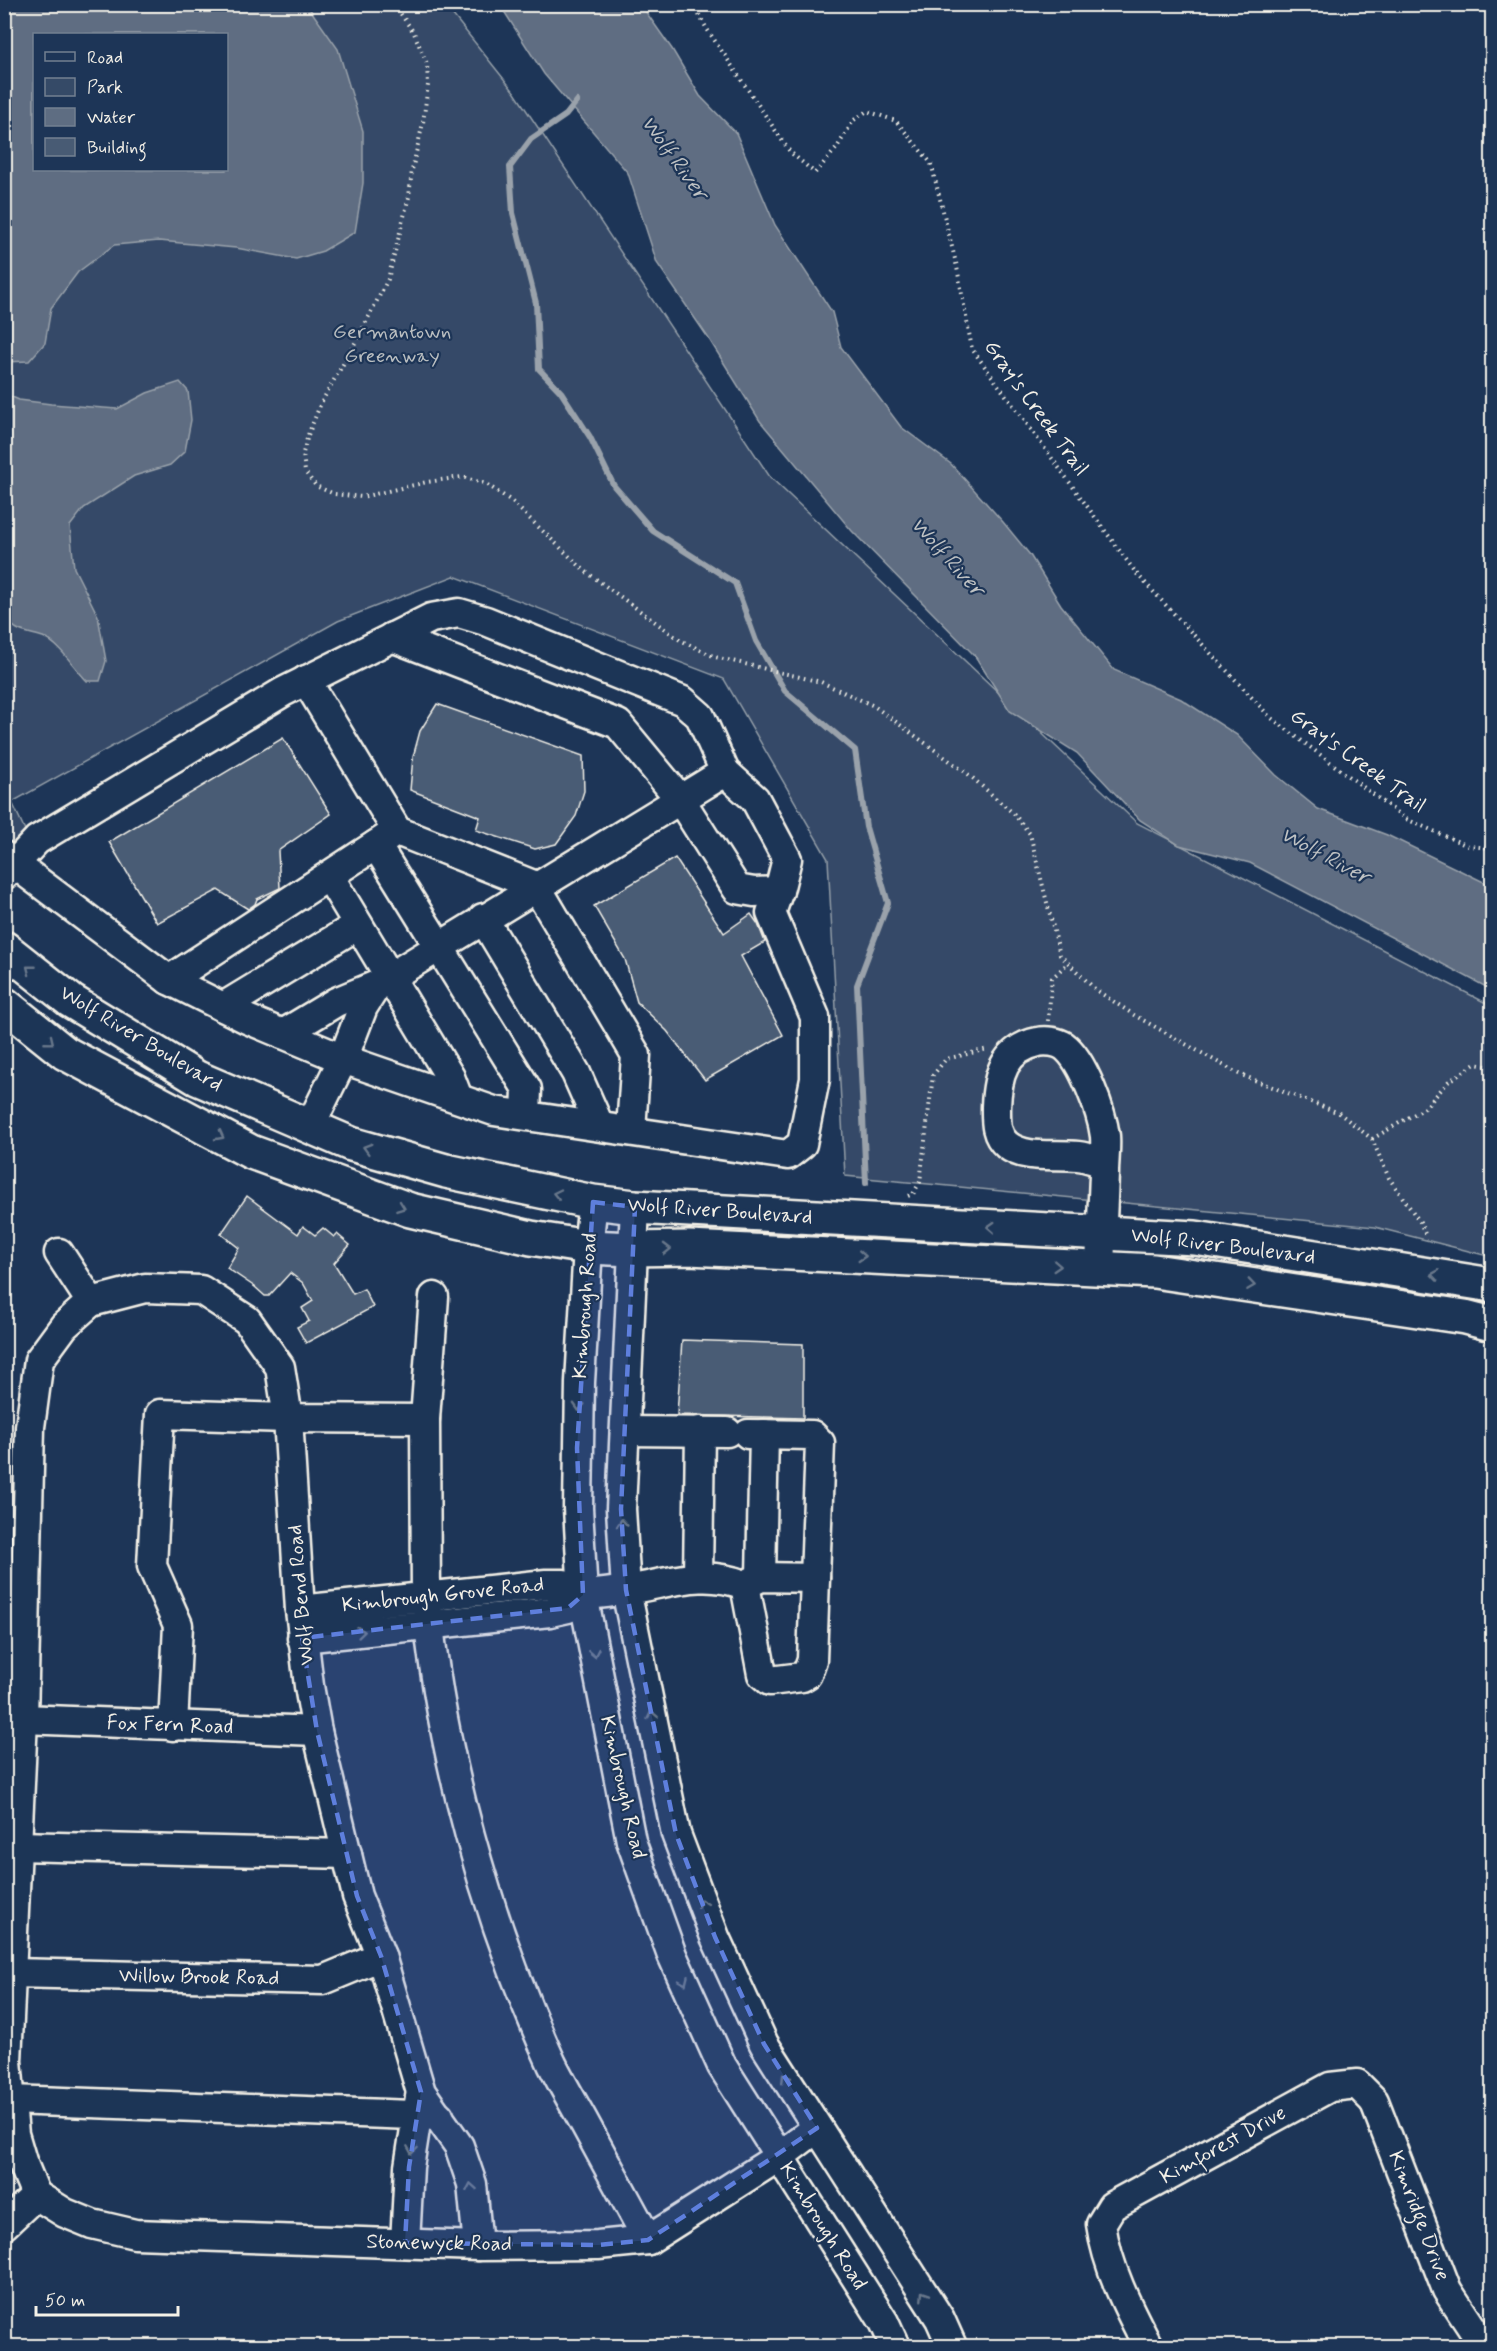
<svg xmlns="http://www.w3.org/2000/svg" width="1497" height="2351" viewBox="0 0 1497 2351" font-family="Mynerve,sans-serif">
	<style>
		.green { fill: #354a67; stroke: #949ea8; stroke-width: 1.5; fill-rule: evenodd }
		.water { fill: #5e6d82; stroke: #9aa2ab; stroke-width: 1.5; fill-rule: evenodd }
		.lines { fill: none; stroke-linecap: round; stroke-linejoin: round }
		.stream { stroke: #9aa2ab; stroke-width: 6 }
		.building { fill: #485b74; stroke: #f4f1e8; stroke-width: 1.5 }
		.minor-casing { stroke: #f4f1e8; stroke-width: 33 }
		.major-casing { stroke: #f4f1e8; stroke-width: 38 }
		.path { stroke: #f4f1e8; stroke-width: 4; stroke-dasharray: 1.5 4.5; stroke-linecap: butt }
		.minor { stroke: #1d3557; stroke-width: 28 }
		.major { stroke: #1d3557; stroke-width: 33 }
		.oneway { stroke: #68778a }
		.marked { fill: #5e7fdd; fill-opacity: 0.2; stroke: #5e7fdd; stroke-width: 4.5; stroke-dasharray: 12 8; stroke-linejoin: round }
		.labels { text-anchor: middle; dominant-baseline: central; stroke-width: 4.5; stroke-linejoin: round; paint-order: stroke }
		.park-label { font-size: 21px; fill: #bbbfc1; stroke: #1d3557 }
		.street-label { font-size: 21px; fill: #f4f1e8; stroke: #1d3557 }
		.water-label { font-size: 22px; font-style: italic; fill: #c0c3c4; stroke: #1d3557 }
	</style>
	<rect width="100%" height="100%" fill="#1d3557"/>
	<filter id="ink" filterUnits="userSpaceOnUse"><feTurbulence type="fractalNoise" baseFrequency=".0167" numOctaves="2"/><feDisplacementMap in="SourceGraphic" scale="12" xChannelSelector="R" yChannelSelector="G"/><feConvolveMatrix kernelMatrix="1 2 1 2 8 2 1 2 1" color-interpolation-filters="sRGB"/></filter>
	<g filter="url(#ink)">
		<path class="green" d="M 5,5 L 445,5 L 515,93 L 770,477 L 1137,823 L 1492,1006 L 1492,1257 L 1375,1227 L 845,1176 L 828,859 L 724,679 L 454,576 L 338,621 L 12,802 L 25,830 L 5,852 ZM 34,34 L 226,34 L 226,170 L 34,170 Z"/>
		<g class="water">
			<path d="M 4,5 L 307,5 L 338,49 L 363,131 L 363,183 L 355,232 L 323,251 L 296,259 L 236,248 L 159,241 L 114,245 L 78,272 L 51,308 L 45,343 L 29,361 L 5,362 ZM 34,34 L 226,34 L 226,170 L 34,170 Z"/>
			<path d="M 500,5 L 641,5 L 672,49 L 700,96 L 736,133 L 775,225 L 832,312 L 841,347 L 901,427 L 951,464 L 1003,522 L 1030,555 L 1061,605 L 1114,670 L 1181,699 L 1237,735 L 1276,775 L 1318,809 L 1387,835 L 1492,886 L 1492,990 L 1250,863 L 1179,845 L 1140,820 L 1077,753 L 1010,711 L 975,656 L 852,531 L 760,421 L 709,339 L 657,263 L 628,173 L 544,74 Z"/>
			<path d="M 180,382 L 188,391 L 191,420 L 185,451 L 170,465 L 134,476 L 84,508 L 70,526 L 74,568 L 98,616 L 106,661 L 100,681 L 87,681 C 74,668 60,644 43,637 C 29,632 11,633 5,614 L 5,394 L 19,400 L 51,404 L 117,409 L 147,393 Z"/>
		</g>
		<g class="lines">
			<path class="stream" d="M 577,101 L 566,115 L 531,139 L 510,167 L 513,213 L 536,303 L 539,369 L 561,392 L 590,437 L 614,486 L 653,531 L 735,583 L 756,641 L 785,691 L 855,750 L 866,827 L 888,903 L 857,985 L 866,1183"/>
		</g>
		<g class="building">
			<path d="M 437,704 L 583,756 L 584,791 L 576,816 L 556,844 L 535,849 L 476,830 L 480,817 L 410,790 L 413,757 L 420,731 Z"/>
			<path d="M 283,738 L 331,814 L 278,851 L 280,888 L 257,899 L 255,904 L 248,909 L 218,890 L 157,923 L 109,842 Z"/>
			<path d="M 675,858 L 724,933 L 751,914 L 758,924 L 765,942 L 741,956 L 783,1035 L 705,1080 L 667,1031 L 637,1002 L 625,959 L 594,906 Z"/>
			<path d="M 247,1196 L 298,1234 L 303,1226 L 315,1235 L 323,1228 L 334,1237 L 337,1234 L 350,1245 L 334,1263 L 353,1294 L 364,1289 L 373,1307 L 306,1343 L 297,1327 L 309,1321 L 302,1308 L 313,1301 L 303,1283 L 290,1273 L 269,1296 L 265,1296 L 255,1287 L 227,1268 L 239,1248 L 221,1234 Z"/>
			<path d="M 682,1340 L 803,1344 L 803,1418 L 677,1415 Z"/>
		</g>
		<g class="lines">
			<g class="minor-casing">
				<g id="minor">
					<path d="M 392,637 L 618,724 L 680,799 L 737,889 L 754,892 L 779,891"/>
					<path d="M 306,680 L 397,831 L 536,886 L 636,1055 L 631,1130"/>
					<path d="M 376,845 L 527,1089 L 526,1115"/>
					<path d="M 4,856 L 169,980 L 247,1019 L 343,1059 L 494,1111 L 788,1155 L 802,1144 L 815,1079 L 815,1017 L 771,913 L 780,887 L 787,859 L 755,799 L 725,772 L 377,985 L 363,1007 L 343,1059 L 310,1126"/>
					<path d="M 4,875 L 37,840 L 283,692 L 431,618 L 459,613 L 486,621 L 683,701 L 700,716 L 725,772"/>
					<path d="M 329,876 L 450,1077 L 458,1098"/>
					<path d="M 483,918 L 576,1073 L 599,1125"/>
					<path d="M 169,980 L 391,835"/>
					<path d="M 223,1007 L 358,925"/>
					<path d="M 283,1034 L 336,1002 L 377,985"/>
					<path d="M 593,1202 L 588,1247 L 580,1382 L 578,1508 L 583,1595 L 631,1841 L 672,1955 L 722,2066 L 884,2322 L 895,2346"/>
					<path d="M 635,1207 L 621,1509 L 626,1590 L 676,1834 L 715,1937 L 764,2044 L 940,2319 L 952,2346"/>
					<path d="M 59,1253 L 91,1302 L 145,1288 L 201,1290 L 247,1320 L 280,1367 L 288,1418 L 300,1610 L 309,1686 L 317,1731 L 357,1896 L 381,1956 L 421,2092 L 459,2146 L 472,2184 L 478,2246"/>
					<path d="M 1100,1268 C 1101,1236 1103,1204 1104,1173 C 1104,1161 1106,1148 1105,1136 C 1102,1113 1083,1060 1064,1046 C 1058,1042 1046,1040 1038,1042 C 1004,1049 997,1076 996,1107 C 996,1121 995,1135 1007,1145 C 1026,1160 1055,1153 1078,1156 C 1087,1157 1095,1160 1104,1163"/>
					<path d="M 434,1297 L 425,1419 L 426,1596 C 440,1753 487,1921 552,2064 C 562,2084 574,2104 585,2124 C 606,2162 627,2201 648,2240"/>
					<path d="M 625,1431 L 727,1432"/>
					<path d="M 698,1577 L 700,1431"/>
					<path d="M 761,1577 L 764,1434"/>
					<path d="M 745,1585 L 761,1577 L 815,1578"/>
					<path d="M 583,1595 C 597,1594 611,1593 625,1590 C 668,1584 702,1568 745,1585 L 762,1674 L 770,1681 L 802,1677 L 807,1674 L 812,1660 L 820,1443 L 812,1435 L 748,1434"/>
					<path d="M 300,1610 L 546,1584 L 564,1584 L 583,1595 L 568,1608 L 550,1612 L 302,1638"/>
					<path d="M 23,1719 L 317,1731"/>
					<path d="M 173,1726 L 178,1625 L 152,1566 L 160,1414 L 288,1418 L 425,1419"/>
					<path d="M 17,1846 L 347,1854"/>
					<path d="M 11,1973 L 323,1980 L 381,1956"/>
					<path d="M 10,2100 L 439,2116"/>
					<path d="M 36,2195 L 22,2161 L 14,2134 L 7,2061 L 23,1719 L 30,1427 L 39,1360 L 64,1326 L 91,1302"/>
					<path d="M 36,2195 L 65,2213 L 92,2224 L 135,2234 L 478,2246 L 598,2245 L 648,2240 L 780,2156 L 817,2128"/>
					<path d="M 4,2225 L 36,2195"/>
					<path d="M 405,2243 L 409,2167 L 420,2097"/>
					<path d="M 1148,2346 C 1128,2308 1107,2267 1101,2224 L 1112,2206 L 1330,2087 L 1357,2084 L 1374,2101 L 1447,2290 L 1484,2346"/>
				</g>
			</g>
			<g class="major-casing">
				<g id="major">
					<path d="M 4,948 L 71,1001 L 197,1078 L 351,1144 L 446,1171 L 593,1202 L 635,1207 L 1195,1238 L 1492,1285"/>
					<path d="M 4,1004 L 65,1053 L 251,1152 L 410,1210 L 531,1238 L 588,1247 L 633,1249 L 689,1248 L 1154,1271 L 1465,1317 L 1492,1324"/>
				</g>
			</g>
			<g class="path">
				<path d="M 394,4 L 414,33 L 427,64 L 428,85 L 423,123 L 412,170 L 409,197 L 388,279 L 359,336 L 321,403 L 308,435 L 303,453 L 305,472 L 316,486 L 334,494 L 362,497 L 427,482 L 462,477 L 486,484 L 510,500 L 585,571 L 680,640 L 715,657 L 821,682 L 874,706 L 968,774 L 1014,814 L 1030,834 L 1060,955 L 1096,990 L 1134,1015 L 1239,1074 L 1339,1113 L 1372,1139 L 1389,1178 L 1420,1222 L 1425,1234"/>
				<path d="M 693,4 L 707,29 L 790,152 L 815,173 L 836,149 L 854,120 L 867,111 L 896,121 L 931,163 L 957,267 L 972,349 L 1136,573 L 1270,717 L 1406,819 L 1468,846 L 1492,848"/>
				<path d="M 1048,1021 L 1052,978 L 1068,963"/>
				<path d="M 1372,1139 L 1425,1108 L 1448,1082 L 1475,1064 L 1492,1067"/>
				<path d="M 908,1196 L 913,1194 L 920,1182 L 933,1075 L 946,1059 L 988,1049"/>
			</g>
			<use href="#minor" class="minor"/>
			<use href="#major" class="major"/>
		</g>
		<defs><path id="oneway-chevron" d="M-2-3.5L2.5 0L-2 3.5" fill="none" stroke-width="1.6" stroke-linecap="round" stroke-linejoin="round" transform="scale(1.5)"/></defs>
		<g class="oneway">
			<use href="#oneway-chevron" transform="translate(30 969) rotate(-142)"/>
			<use href="#oneway-chevron" transform="translate(50 1041) rotate(39)"/>
			<use href="#oneway-chevron" transform="translate(220 1136) rotate(28)"/>
			<use href="#oneway-chevron" transform="translate(367 1148) rotate(-164)"/>
			<use href="#oneway-chevron" transform="translate(557 1194) rotate(-168)"/>
			<use href="#oneway-chevron" transform="translate(401 1207) rotate(20)"/>
			<use href="#oneway-chevron" transform="translate(991 1227) rotate(-177)"/>
			<use href="#oneway-chevron" transform="translate(667 1249) rotate(-1)"/>
			<use href="#oneway-chevron" transform="translate(862 1256) rotate(3)"/>
			<use href="#oneway-chevron" transform="translate(1057 1266) rotate(3)"/>
			<use href="#oneway-chevron" transform="translate(1435 1275) rotate(-171)"/>
			<use href="#oneway-chevron" transform="translate(1251 1285) rotate(8)"/>
			<use href="#oneway-chevron" transform="translate(579 1407) rotate(92)"/>
			<use href="#oneway-chevron" transform="translate(622 1523) rotate(-94)"/>
			<use href="#oneway-chevron" transform="translate(361 1632) rotate(-6)"/>
			<use href="#oneway-chevron" transform="translate(594 1653) rotate(79)"/>
			<use href="#oneway-chevron" transform="translate(652 1715) rotate(-101)"/>
			<use href="#oneway-chevron" transform="translate(702 1903) rotate(-111)"/>
			<use href="#oneway-chevron" transform="translate(684 1981) rotate(66)"/>
			<use href="#oneway-chevron" transform="translate(785 2078) rotate(-122)"/>
			<use href="#oneway-chevron" transform="translate(412 2150) rotate(99)"/>
			<use href="#oneway-chevron" transform="translate(471 2187) rotate(-100)"/>
			<use href="#oneway-chevron" transform="translate(924 2295) rotate(-123)"/>
		</g>
	</g>
	<path class="marked" d="M 593,1202 L 635,1207 L 621,1509 L 626,1590 L 676,1834 L 715,1937 L 764,2044 L 817,2128 L 648,2240 L 598,2245 L 405,2243 L 409,2167 L 421,2092 L 381,1956 L 357,1896 L 317,1731 L 302,1638 L 568,1608 L 583,1595 L 577,1448 Z"/>
	<g class="labels">
		<g class="park-label">
			<text x="392" y="332">Germantown<tspan x="392" dy="24">Greenway</tspan></text>
		</g>
		<g class="street-label">
			<text transform="translate(1036 408) rotate(54)">Gray's Creek Trail</text>
			<text transform="translate(1358 761) rotate(36)">Gray's Creek Trail</text>
			<text transform="translate(141 1039) rotate(31)">Wolf River Boulevard</text>
			<text transform="translate(720 1211) rotate(4)">Wolf River Boulevard</text>
			<text transform="translate(1223 1246) rotate(7)">Wolf River Boulevard</text>
			<text transform="translate(585 1306) rotate(-86)">Kimbrough Road</text>
			<text transform="translate(301 1595) rotate(-95)">Wolf Bend Road</text>
			<text transform="translate(443 1595) rotate(-6)">Kimbrough Grove Road</text>
			<text transform="translate(170 1725) rotate(2)">Fox Fern Road</text>
			<text transform="translate(623 1787) rotate(77)">Kimbrough Road</text>
			<text transform="translate(199 1977) rotate(1)">Willow Brook Road</text>
			<text transform="translate(1223 2145) rotate(-29)">Kimforest Drive</text>
			<text transform="translate(1419 2216) rotate(69)">Kimridge Drive</text>
			<text transform="translate(823 2226) rotate(58)">Kimbrough Road</text>
			<text transform="translate(439 2243) rotate(1)">Stonewyck Road</text>
		</g>
		<g class="water-label">
			<text transform="translate(674 158) rotate(54)">Wolf River</text>
			<text transform="translate(947 557) rotate(48)">Wolf River</text>
			<text transform="translate(1325 856) rotate(28)">Wolf River</text>
		</g>
	</g>
	<rect width="1497" height="2351" fill="none" stroke="#1d3557" stroke-width="24"/>
	<rect x="12" y="12" width="1473" height="2327" fill="none" stroke="#f4f1e8" stroke-width="2" filter="url(#ink)"/>
	<rect x="33" y="33" width="195" height="138" fill="#1d3557" stroke="#738091" stroke-width="1.5"/>
	<rect x="45" y="52" width="30" height="9" fill="#1d3557" stroke="#738091" stroke-width="1.5"/>
	<text x="87" y="63" font-size="18" fill="#f4f1e8">Road</text>
	<rect x="45" y="78" width="30" height="18" fill="#354a67" stroke="#738091" stroke-width="1.5"/>
	<text x="87" y="93" font-size="18" fill="#f4f1e8">Park</text>
	<rect x="45" y="108" width="30" height="18" fill="#5e6d82" stroke="#738091" stroke-width="1.5"/>
	<text x="87" y="123" font-size="18" fill="#f4f1e8">Water</text>
	<rect x="45" y="138" width="30" height="18" fill="#485b74" stroke="#738091" stroke-width="1.5"/>
	<text x="87" y="153" font-size="18" fill="#f4f1e8">Building</text>
	<path d="M36 2306v9h142v-9" fill="none" stroke="#f4f1e8" stroke-width="3"/>
	<text x="45" y="2306" font-size="18" fill="#f4f1e8" stroke="#1d3557" stroke-width="4.5" paint-order="stroke">50 m</text>
</svg>
